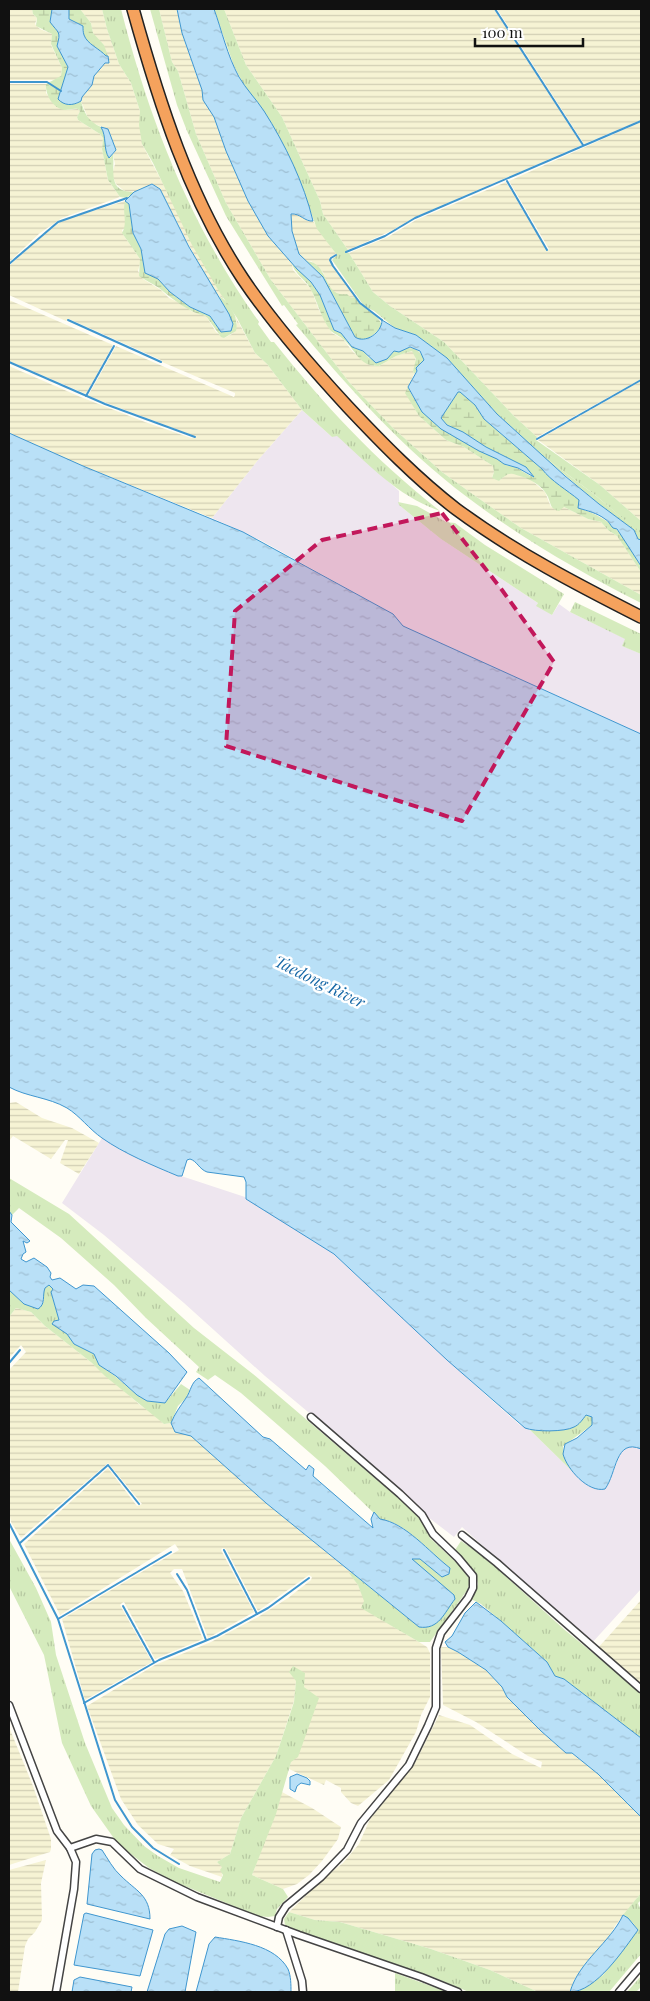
<svg xmlns="http://www.w3.org/2000/svg" width="650" height="2001" viewBox="0 0 650 2001" font-family="'Playfair Display',serif">
	<style>
		.industrial { fill: #eee6ef }
		.farmland { fill: url(#farmland-rules) }
		.grass { fill: url(#grass-tufts) }
		.wetland { fill: url(#wetland-marsh) }
		.water { fill: url(#water-ripples); stroke: #3f96cf }
		.lines { fill: none; stroke-linecap: round; stroke-linejoin: round }
		.stream { stroke: #3f96cf; stroke-width: 2 }
		.street-casing { stroke: #444; stroke-width: 9 }
		.highway-casing { stroke: #222; stroke-width: 14 }
		.street { stroke: #fff; stroke-width: 6 }
		.highway { stroke: #f5a25d; stroke-width: 11 }
		.marked { fill: #c2185b; fill-opacity: 0.2; stroke: #c2185b; stroke-width: 4; stroke-dasharray: 10 6; stroke-linejoin: round }
		.labels { text-anchor: middle; dominant-baseline: central; stroke-width: 5; stroke-linejoin: round; paint-order: stroke }
		.water-label { font-size: 16px; font-style: italic; fill: #1768a6; stroke: #fff }
	</style>
	<defs>
		<pattern id="farmland-rules" width="6" height="5" patternUnits="userSpaceOnUse" patternTransform="scale(1.25)"><rect width="6" height="5" fill="#f6f3d4"/><path d="M0 2.5h6" fill="none" stroke="#d2cfb5"/></pattern>
		<pattern id="grass-tufts" width="24" height="20" patternUnits="userSpaceOnUse" patternTransform="scale(1.25)"><rect width="24" height="20" fill="#d5ebbd"/><path d="M3 7l-1-3M5 7V3M7 7l1-3M15 17l-1-3M17 17v-4M19 17l1-3" fill="none" stroke="#b6c8a1"/></pattern>
		<pattern id="wetland-marsh" width="20" height="14" patternUnits="userSpaceOnUse" patternTransform="scale(1.25)"><rect width="20" height="14" fill="#d5ebbd"/><path d="M1 5h8M5 5V1M11 12h8M15 12V8" fill="none" stroke="#b6c8a1"/></pattern>
		<pattern id="water-ripples" width="26" height="14" patternUnits="userSpaceOnUse" patternTransform="scale(1.25)"><rect width="26" height="14" fill="#b9e0f7"/><path d="M2 4q2-2 4 0t4 0M15 11q2-2 4 0t4 0" fill="none" stroke="#9ebfd3"/></pattern>
	</defs>
	<rect width="100%" height="100%" fill="#fffdf5"/>
	<g class="industrial">
		<path d="M 302,410 L 332,437 L 337,435 L 399,491 L 399,505 L 441,539 L 538,603 L 537,605 L 552,615 L 559,604 L 570,612 L 626,639 L 623,646 L 641,654 L 641,734 L 409,629 L 401,625 L 393,614 L 262,541 L 212,518 L 258,460 Z"/>
		<path d="M 102,1138 L 163,1170 L 245,1197 L 327,1248 L 487,1396 L 520,1425 L 530,1430 L 577,1476 L 594,1488 L 608,1485 L 622,1450 L 627,1446 L 632,1446 L 641,1449 L 641,1589 L 591,1644 L 462,1527 L 454,1537 L 428,1517 L 393,1483 L 265,1376 L 184,1303 L 104,1235 L 62,1203 Z"/>
	</g>
	<g class="farmland">
		<path d="M 9,9 L 32,9 L 33,14 L 37,18 L 35,24 L 40,29 L 52,34 L 51,45 L 62,68 L 61,76 L 56,80 L 9,80 Z"/>
		<path d="M 80,9 L 102,9 L 107,29 L 119,64 L 131,83 L 140,111 L 142,144 L 224,299 L 215,293 L 206,278 L 160,189 L 152,184 L 137,191 L 128,192 L 123,190 L 116,184 L 112,175 L 115,164 L 113,154 L 116,150 L 108,129 L 92,123 L 88,118 L 81,101 L 82,97 L 92,85 L 94,76 L 105,63 L 104,45 L 95,37 L 93,33 L 91,23 Z"/>
		<path d="M 159,9 L 177,9 L 184,40 L 202,90 L 203,100 L 214,117 L 226,151 L 248,201 L 268,236 L 283,251 L 292,263 L 293,270 L 311,289 L 319,310 L 332,333 L 343,339 L 353,352 L 369,365 L 375,366 L 379,366 L 396,356 L 412,351 L 415,354 L 416,364 L 413,371 L 414,374 L 406,393 L 419,416 L 446,440 L 464,447 L 493,466 L 494,472 L 492,477 L 499,481 L 508,473 L 513,473 L 530,479 L 545,492 L 551,507 L 564,507 L 588,519 L 601,522 L 608,530 L 617,536 L 641,572 L 641,595 L 521,528 L 471,493 L 442,472 L 392,427 L 349,382 L 271,280 L 226,203 L 196,134 L 178,71 L 172,62 Z"/>
		<path d="M 224,9 L 494,9 L 582,145 L 415,217 L 391,231 L 348,250 L 323,214 L 320,201 L 282,117 L 246,65 Z"/>
		<path d="M 497,9 L 641,9 L 641,120 L 584,144 Z"/>
		<path d="M 9,84 L 46,84 L 46,93 L 56,105 L 65,110 L 78,109 L 80,111 L 77,117 L 78,120 L 100,134 L 103,138 L 102,149 L 108,180 L 120,197 L 62,218 L 40,233 L 9,262 Z"/>
		<path d="M 641,122 L 641,379 L 537,437 L 514,416 L 444,342 L 390,306 L 373,292 L 349,253 L 388,237 L 416,220 L 506,182 L 547,251 L 549,249 L 509,181 Z"/>
		<path d="M 125,201 L 125,228 L 122,230 L 124,236 L 140,259 L 140,264 L 138,271 L 143,279 L 161,290 L 169,298 L 184,305 L 191,311 L 206,316 L 216,332 L 224,338 L 232,334 L 237,322 L 232,310 L 255,353 L 267,364 L 302,410 L 258,460 L 212,518 L 83,466 L 9,433 L 9,366 L 83,398 L 145,422 L 191,438 L 197,437 L 88,396 L 116,346 L 234,397 L 235,395 L 235,393 L 162,362 L 161,360 L 69,319 L 66,321 L 9,295 L 9,266 L 42,236 L 63,220 Z"/>
		<path d="M 291,214 L 295,214 L 309,221 L 313,221 L 336,254 L 330,257 L 329,260 L 355,297 L 351,298 L 334,293 L 328,286 L 323,272 L 311,261 L 306,261 L 299,254 L 292,231 Z"/>
		<path d="M 9,300 L 113,345 L 86,394 L 9,361 Z"/>
		<path d="M 641,381 L 641,521 L 600,485 L 538,440 Z"/>
		<path d="M 16,1102 L 42,1118 L 72,1128 L 99,1143 L 79,1174 L 60,1163 L 68,1140 L 65,1140 L 51,1159 L 13,1136 L 9,1141 L 9,1103 Z"/>
		<path d="M 16,1308 L 31,1312 L 45,1326 L 92,1363 L 140,1405 L 151,1412 L 164,1424 L 171,1423 L 175,1432 L 191,1435 L 266,1503 L 352,1573 L 350,1573 L 358,1585 L 365,1601 L 362,1608 L 419,1642 L 427,1647 L 430,1653 L 430,1697 L 421,1715 L 416,1732 L 389,1780 L 358,1806 L 351,1803 L 341,1792 L 341,1788 L 326,1780 L 324,1785 L 289,1769 L 308,1691 L 304,1687 L 304,1681 L 296,1681 L 294,1701 L 276,1756 L 241,1818 L 230,1854 L 217,1862 L 223,1867 L 222,1877 L 190,1866 L 170,1855 L 174,1849 L 158,1844 L 138,1825 L 121,1799 L 87,1706 L 155,1665 L 211,1642 L 258,1617 L 288,1598 L 311,1580 L 312,1577 L 309,1575 L 258,1611 L 226,1549 L 222,1548 L 221,1550 L 254,1612 L 208,1638 L 182,1569 L 174,1569 L 170,1573 L 183,1591 L 203,1639 L 155,1659 L 124,1602 L 122,1603 L 120,1605 L 152,1662 L 85,1700 L 62,1619 L 179,1550 L 175,1544 L 60,1615 L 24,1544 L 108,1468 L 137,1506 L 142,1504 L 108,1463 L 21,1538 L 11,1522 L 9,1512 L 9,1370 L 26,1352 L 21,1345 L 9,1358 L 9,1317 Z"/>
		<path d="M 641,1600 L 641,1685 L 597,1649 Z"/>
		<path d="M 441,1647 L 448,1647 L 458,1652 L 486,1670 L 502,1687 L 507,1697 L 541,1731 L 566,1753 L 571,1753 L 598,1774 L 641,1817 L 641,1893 L 615,1926 L 609,1937 L 584,1965 L 574,1980 L 570,1992 L 538,1992 L 490,1970 L 431,1949 L 340,1922 L 315,1920 L 289,1912 L 324,1878 L 343,1863 L 359,1844 L 370,1819 L 415,1763 L 439,1715 L 470,1725 L 512,1754 L 541,1768 L 542,1762 L 528,1756 L 476,1722 L 443,1705 Z"/>
		<path d="M 9,1727 L 33,1786 L 51,1839 L 51,1849 L 50,1852 L 9,1865 Z"/>
		<path d="M 282,1792 L 312,1808 L 341,1827 L 338,1839 L 322,1861 L 309,1875 L 297,1884 L 283,1889 L 252,1875 Z"/>
		<path d="M 46,1860 L 41,1883 L 42,1920 L 35,1932 L 28,1939 L 25,1946 L 18,1992 L 9,1992 L 9,1870 Z"/>
	</g>
	<g class="grass">
		<path d="M 102,9 L 121,9 C 150,123 191,226 259,322 L 258,324 L 271,342 L 274,342 C 326,407 374,459 440,511 C 399,497 369,465 337,436 L 332,437 L 302,410 L 267,364 L 255,353 L 237,318 L 220,293 L 192,245 L 153,163 L 142,144 L 139,125 L 140,111 L 131,83 L 119,64 L 107,29 Z"/>
		<path d="M 150,9 L 159,9 L 172,62 L 178,71 L 196,134 L 226,203 L 271,280 L 349,382 L 392,427 L 442,472 L 471,493 L 521,528 L 641,595 L 641,603 C 580,572 521,538 467,497 C 402,448 348,387 296,325 L 298,324 L 284,305 L 282,306 L 226,216 L 187,131 L 177,105 Z"/>
		<path d="M 214,9 L 224,9 L 246,65 L 282,117 L 320,201 L 323,214 L 348,250 L 345,252 L 349,253 L 373,292 L 390,306 L 444,342 L 514,416 L 537,437 L 536,440 L 600,485 L 641,521 L 641,534 L 595,495 L 539,453 L 497,414 L 447,358 L 416,335 L 395,328 L 374,311 L 364,306 L 332,260 L 337,255 L 317,229 L 297,174 L 278,136 L 264,112 L 246,89 L 234,66 Z"/>
		<path d="M 398,502 L 417,506 L 446,522 L 455,523 L 485,545 L 564,594 L 552,615 L 536,606 L 538,603 L 441,539 L 399,505 Z"/>
		<path d="M 575,602 L 641,634 L 641,654 L 622,646 L 625,639 L 570,612 Z"/>
		<path d="M 9,1178 L 69,1214 L 194,1328 L 253,1374 L 411,1509 L 423,1522 L 430,1538 L 460,1566 L 470,1580 L 468,1589 L 430,1642 L 419,1642 L 361,1608 L 364,1601 L 358,1585 L 349,1573 L 352,1573 L 419,1627 L 412,1558 L 420,1559 L 442,1577 L 450,1568 C 429,1552 406,1522 380,1519 L 325,1466 L 241,1393 L 215,1375 L 208,1380 L 196,1372 L 199,1367 L 146,1318 L 114,1285 L 61,1238 L 19,1208 L 12,1215 L 9,1211 Z"/>
		<path d="M 49,1285 L 53,1289 L 51,1293 L 59,1320 L 53,1324 L 67,1334 L 74,1344 L 94,1354 L 99,1365 L 115,1376 L 137,1395 L 147,1401 L 165,1403 L 181,1384 L 190,1390 L 186,1398 L 178,1406 L 171,1423 L 164,1424 L 105,1376 L 92,1363 L 45,1326 L 31,1312 L 16,1308 L 9,1317 L 9,1290 L 24,1304 L 44,1302 L 42,1294 L 45,1288 Z"/>
		<path d="M 586,1415 L 592,1417 L 592,1425 L 563,1446 L 564,1457 L 577,1476 L 530,1430 L 569,1428 Z"/>
		<path d="M 9,1539 L 36,1588 L 51,1622 L 56,1655 L 85,1743 L 112,1808 L 124,1825 L 144,1846 L 158,1856 L 179,1868 L 220,1882 L 223,1875 L 220,1870 L 222,1867 L 217,1862 L 230,1854 L 241,1818 L 276,1756 L 294,1702 L 296,1681 L 289,1672 L 293,1666 L 305,1673 L 304,1687 L 319,1698 L 298,1757 L 291,1762 L 276,1814 L 252,1875 L 283,1889 L 288,1897 L 277,1909 L 275,1916 L 268,1917 L 258,1916 L 175,1882 L 149,1868 L 118,1844 L 91,1806 L 62,1743 L 44,1655 L 9,1586 Z"/>
		<path d="M 461,1541 L 482,1555 L 566,1631 L 641,1692 L 641,1738 L 564,1679 L 555,1676 L 547,1662 L 501,1621 L 481,1604 L 471,1599 L 478,1584 L 474,1571 L 455,1550 Z"/>
		<path d="M 641,1893 L 641,1900 L 638,1903 L 641,1911 L 641,1954 L 609,1992 L 576,1992 L 603,1975 L 638,1930 L 633,1923 L 623,1915 Z"/>
		<path d="M 289,1912 L 315,1920 L 340,1922 L 431,1949 L 490,1970 L 538,1992 L 469,1992 L 433,1977 L 299,1931 L 285,1925 L 284,1919 Z"/>
		<path d="M 395,1973 L 442,1990 L 446,1992 L 395,1992 Z"/>
		<path d="M 641,1976 L 641,1987 L 636,1992 L 627,1992 Z"/>
	</g>
	<g class="wetland">
		<path d="M 32,9 L 52,9 L 50,22 C 61,32 60,33 57,46 L 68,67 L 61,91 L 76,104 L 81,101 C 84,113 89,122 101,127 C 107,137 104,148 110,158 L 113,154 C 115,172 107,192 134,192 L 127,198 L 120,197 L 108,180 L 102,149 L 103,138 L 100,134 L 78,120 L 77,117 L 80,111 L 78,109 C 73,108 69,110 65,110 C 53,109 45,94 46,84 L 61,76 L 62,68 L 51,44 L 52,34 L 36,26 L 37,18 L 33,14 Z"/>
		<path d="M 69,9 L 80,9 L 91,23 L 93,33 L 104,45 L 108,56 L 106,57 C 100,49 87,44 84,35 C 83,32 83,29 83,26 L 69,19 Z"/>
		<path d="M 125,201 L 129,204 L 133,233 L 141,249 L 145,271 L 158,279 L 176,297 L 190,307 L 210,316 L 218,328 L 231,331 L 233,324 L 219,296 C 230,302 239,318 236,331 L 224,338 L 221,337 L 206,316 C 188,312 174,300 159,288 C 153,284 145,280 139,276 L 140,259 L 122,233 C 128,223 122,212 125,201 Z"/>
		<path d="M 306,261 C 330,262 322,298 347,294 L 351,298 L 355,297 C 363,311 377,312 382,325 C 376,334 365,344 355,337 L 323,277 Z"/>
		<path d="M 292,263 L 311,282 L 320,295 L 334,330 L 341,333 L 352,347 L 363,351 L 369,358 L 382,361 C 387,359 390,353 395,351 C 407,346 420,346 424,360 L 416,368 L 417,371 L 414,374 L 413,371 L 416,359 L 412,351 L 396,356 L 379,366 C 359,367 355,349 343,339 C 337,334 332,334 328,327 C 320,315 317,300 310,288 C 305,279 294,274 292,263 Z"/>
		<path d="M 408,387 C 424,424 462,442 496,458 C 500,460 502,463 506,465 C 509,466 513,466 517,468 C 523,471 527,475 534,477 L 526,467 L 486,447 L 463,432 L 447,425 L 441,418 L 458,392 L 460,392 L 475,405 L 484,419 L 542,469 C 551,481 567,489 579,500 L 579,508 C 616,521 621,533 641,566 L 641,572 L 617,536 L 608,530 L 601,522 L 588,519 L 564,507 L 559,511 C 550,509 551,504 548,497 C 543,486 533,481 523,477 C 510,473 510,471 499,481 L 492,478 L 494,472 L 493,466 L 464,447 L 446,440 L 419,416 L 405,393 Z"/>
		<path d="M 539,453 L 595,495 L 638,531 L 641,534 L 641,540 L 638,539 L 634,530 L 599,504 Z"/>
	</g>
	<g class="water">
		<path d="M 52,9 L 69,9 L 69,19 L 83,26 C 83,29 83,32 84,35 C 87,44 100,49 106,56 L 108,56 L 109,63 L 105,63 L 94,76 L 92,85 L 82,97 L 81,101 C 73,106 64,106 58,99 L 68,67 L 57,46 C 61,31 59,34 50,22 Z"/>
		<path d="M 177,9 L 214,9 C 222,31 227,55 239,77 C 246,89 256,99 264,111 C 285,144 304,183 313,221 C 305,222 300,213 291,214 L 292,231 L 299,254 L 323,277 L 355,337 C 365,344 382,333 382,320 L 395,328 L 416,335 L 447,358 L 497,414 L 565,476 L 599,504 L 634,530 L 638,539 L 641,540 L 641,566 L 617,529 L 613,528 C 610,525 609,521 605,519 C 597,513 588,511 578,508 L 579,500 C 567,490 551,481 542,469 L 484,419 L 475,405 L 460,392 L 458,392 L 441,418 L 447,425 L 463,432 L 486,447 L 526,467 L 534,477 L 518,468 L 504,464 L 497,459 L 479,451 L 441,429 L 422,412 L 408,387 L 417,371 L 416,368 L 424,360 L 420,351 L 410,347 L 399,352 L 394,351 L 387,359 L 376,363 L 363,351 L 352,347 L 341,333 L 334,330 L 320,295 L 311,282 L 297,269 L 268,236 L 248,201 L 226,151 L 214,117 L 203,100 L 202,90 L 182,33 Z"/>
		<path d="M 101,127 L 108,129 L 116,150 L 109,158 C 103,149 107,137 101,127 Z"/>
		<path d="M 152,184 L 160,189 L 189,247 L 229,314 L 233,324 L 231,331 L 221,332 L 210,316 L 190,307 L 170,292 L 158,279 L 145,273 L 141,249 L 133,233 L 129,204 L 125,201 L 134,192 Z"/>
		<path d="M 9,433 L 83,466 L 243,532 L 393,614 L 403,626 L 641,734 L 641,1449 C 615,1438 617,1473 605,1489 C 588,1493 567,1469 563,1454 L 565,1444 L 577,1438 L 592,1425 L 592,1417 L 586,1415 C 583,1419 579,1425 574,1427 C 565,1432 535,1432 525,1428 L 447,1360 L 334,1254 L 246,1199 L 246,1182 L 244,1177 L 207,1172 C 199,1169 197,1161 190,1159 L 187,1160 L 182,1176 L 178,1176 C 154,1166 123,1153 102,1138 C 89,1129 80,1116 67,1108 C 48,1097 27,1097 9,1087 Z"/>
		<path d="M 9,1211 L 12,1215 L 11,1222 L 30,1241 L 27,1243 L 23,1241 L 26,1252 L 23,1254 L 21,1259 L 26,1262 L 34,1258 L 47,1267 L 51,1273 L 50,1277 L 52,1280 L 60,1278 L 76,1289 L 83,1285 L 94,1286 L 169,1353 L 187,1372 L 165,1403 L 147,1401 L 137,1395 L 116,1376 L 99,1365 L 94,1354 L 74,1344 L 67,1334 L 52,1324 L 54,1321 L 59,1320 L 51,1292 L 53,1289 L 49,1285 L 45,1288 C 42,1296 46,1304 38,1309 L 24,1304 L 9,1290 Z"/>
		<path d="M 199,1378 L 263,1437 L 270,1439 L 306,1470 L 309,1465 L 314,1469 L 313,1476 L 373,1528 L 371,1519 L 374,1512 L 380,1519 C 406,1523 429,1552 450,1568 L 449,1574 L 442,1577 L 420,1559 L 412,1559 L 454,1595 L 455,1599 C 444,1613 439,1630 419,1627 L 266,1503 L 191,1436 L 175,1432 L 171,1423 C 175,1413 180,1407 186,1398 C 191,1391 191,1382 199,1378 Z"/>
		<path d="M 476,1602 L 501,1621 L 547,1662 L 555,1676 L 564,1679 L 641,1738 L 641,1817 L 598,1774 L 572,1753 L 566,1753 L 541,1731 L 507,1697 L 502,1687 L 486,1670 L 458,1652 L 448,1647 L 445,1642 L 452,1636 L 465,1613 Z"/>
		<path d="M 297,1774 L 307,1778 L 310,1781 L 310,1785 L 301,1783 L 297,1786 L 295,1792 L 290,1789 L 290,1777 Z"/>
		<path d="M 99,1849 L 102,1850 C 108,1859 113,1869 121,1876 C 136,1891 150,1895 150,1919 L 87,1904 L 92,1854 L 95,1850 Z"/>
		<path d="M 86,1913 L 153,1930 L 140,1976 L 74,1965 L 84,1914 Z"/>
		<path d="M 623,1915 L 628,1918 L 638,1930 C 624,1949 596,1992 570,1992 C 579,1961 610,1943 623,1915 Z"/>
		<path d="M 182,1926 L 196,1932 L 185,1992 L 147,1992 L 165,1934 L 169,1929 Z"/>
		<path d="M 215,1937 C 239,1941 275,1945 288,1969 C 291,1976 291,1985 291,1992 L 196,1992 L 209,1944 Z"/>
		<path d="M 80,1977 L 132,1987 L 131,1992 L 72,1992 L 74,1980 Z"/>
	</g>
	<g class="lines">
		<g class="stream">
			<path d="M 495,9 L 583,145"/>
			<path d="M 9,82 L 47,82 L 61,91"/>
			<path d="M 507,181 L 547,250"/>
			<path d="M 346,252 L 385,236 L 415,218 L 641,121"/>
			<path d="M 336,255 L 331,258 L 330,260 L 333,266 L 360,303 L 382,320"/>
			<path d="M 9,264 L 58,222 L 127,198"/>
			<path d="M 68,320 L 161,362"/>
			<path d="M 9,362 L 105,404 L 195,437"/>
			<path d="M 86,396 L 114,346"/>
			<path d="M 537,439 L 641,380"/>
			<path d="M 9,1363 L 20,1350"/>
			<path d="M 9,1523 L 58,1619 L 115,1800 L 132,1827 L 153,1848 L 179,1864"/>
			<path d="M 20,1543 L 108,1465 L 139,1504"/>
			<path d="M 224,1550 L 257,1614"/>
			<path d="M 177,1574 L 187,1590 L 206,1640"/>
			<path d="M 123,1606 L 154,1662"/>
			<path d="M 58,1619 L 171,1552"/>
			<path d="M 84,1703 L 159,1660 L 217,1636 L 268,1608 L 309,1578"/>
		</g>
		<g class="street-casing">
			<g id="street">
				<path d="M 462,1535 L 497,1563 L 641,1689"/>
				<path d="M 9,1705 L 57,1831 L 70,1848"/>
				<path d="M 277,1927 L 279,1917 L 286,1906 L 321,1877 L 347,1850 L 361,1823 L 409,1765 L 428,1726 L 436,1707 L 436,1648 L 441,1633 L 468,1598 L 473,1588 L 473,1576 L 458,1558 L 433,1534 L 422,1515 L 400,1494 L 311,1417"/>
				<path d="M 286,1930 L 302,1981 L 303,1992"/>
				<path d="M 56,1992 L 74,1889 L 76,1862 L 70,1848 L 96,1839 L 112,1842 L 140,1869 L 197,1897 L 299,1935 L 421,1977 L 458,1992"/>
				<path d="M 619,1992 L 641,1966"/>
			</g>
		</g>
		<g class="highway-casing">
			<path id="highway" d="M 133,9 C 159,102 189,198 243,279 C 274,325 311,367 348,407 C 381,442 417,479 456,509 C 514,552 578,585 641,617"/>
		</g>
		<use href="#street" class="street"/>
		<use href="#highway" class="highway"/>
	</g>
	<path class="marked" d="M 442,513 L 502,590 L 554,662 L 462,821 L 226,746 L 235,611 L 322,540 Z"/>
	<g class="labels">
		<g class="water-label">
			<text transform="translate(320 981) rotate(26)">Taedong River</text>
		</g>
	</g>
	<rect width="650" height="2001" fill="none" stroke="#111111" stroke-width="20"/>
	<path d="M475 38v8h108v-8" fill="none" stroke="#111111" stroke-width="2.5"/>
	<text x="482" y="38" font-size="15" fill="#111111" stroke="#ffffff" stroke-width="4" paint-order="stroke">100 m</text>
</svg>
